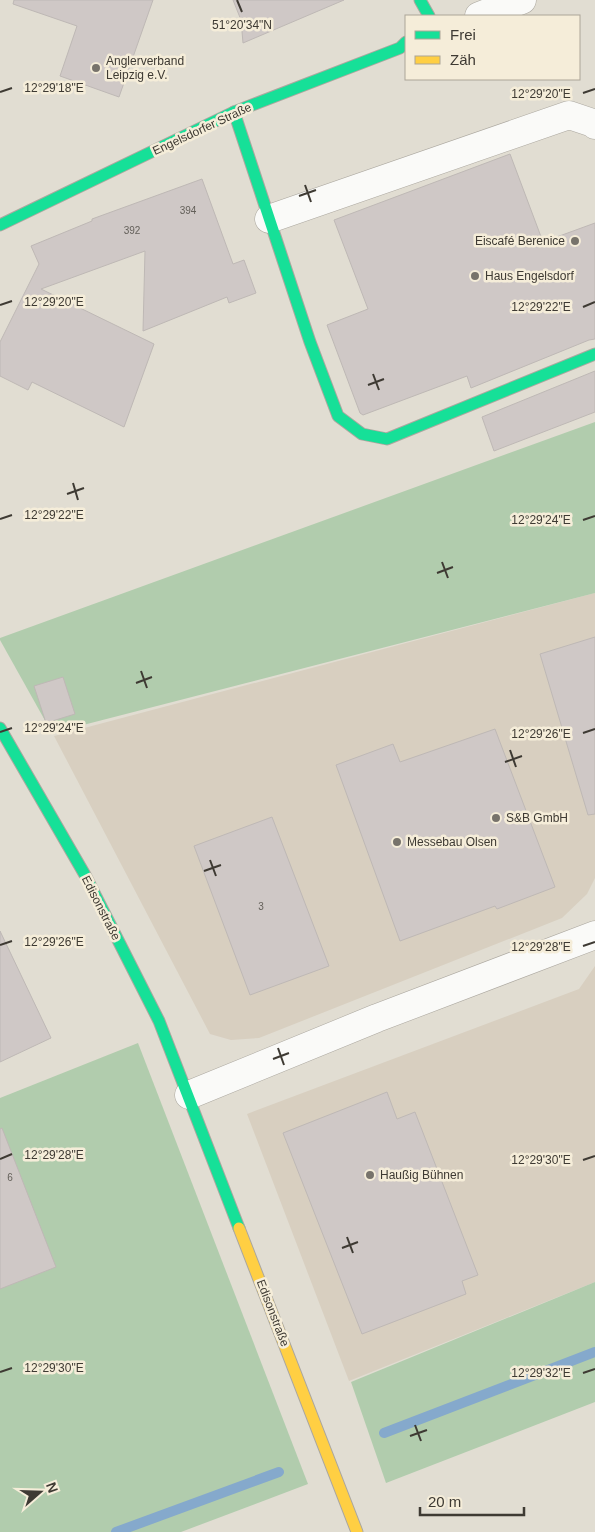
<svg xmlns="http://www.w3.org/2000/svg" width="595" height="1532" viewBox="0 0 595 1532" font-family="Arial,sans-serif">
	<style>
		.industrial { fill: #d8cfc0 }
		.green { fill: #b1ccad }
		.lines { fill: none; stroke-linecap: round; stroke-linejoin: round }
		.stream { stroke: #85a9cc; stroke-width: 10 }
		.building { fill: #cfc8c6; stroke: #beb8b5 }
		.street-casing { stroke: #aba79f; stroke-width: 29 }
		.fast-casing { stroke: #aba79f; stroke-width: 13 }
		.slow-casing { stroke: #aba79f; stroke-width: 13 }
		.street { stroke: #fafaf8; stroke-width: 28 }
		.fast { stroke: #16e098; stroke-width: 11 }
		.slow { stroke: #ffcf43; stroke-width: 11 }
		.ticks { fill: none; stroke: #3e3a33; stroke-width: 2 }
		.poi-dot { fill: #77736b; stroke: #f5edd9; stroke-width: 2 }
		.labels { text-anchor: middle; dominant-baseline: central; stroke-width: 5; stroke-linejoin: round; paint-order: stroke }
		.number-label { font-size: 10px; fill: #64605a }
		.poi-label { font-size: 12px; fill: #3e3a33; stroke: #f5edd9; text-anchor: start }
		.street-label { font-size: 12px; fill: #3e3a33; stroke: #f5edd9 }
		.ticks-label { font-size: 12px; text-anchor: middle; fill: #3e3a33; stroke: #f5edd9; stroke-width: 5; stroke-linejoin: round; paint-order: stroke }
	</style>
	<rect width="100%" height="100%" fill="#e1ddd2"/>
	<g class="industrial">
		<path d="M 595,593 L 595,878 L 587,894 L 562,918 L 259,1038 L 231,1040 L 210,1034 L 54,736 Z"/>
		<path d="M 595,966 L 595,1282 L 349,1381 L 247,1114 L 579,989 Z"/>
	</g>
	<g class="green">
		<path d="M 595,422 L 595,593 L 52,733 L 0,640 L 0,638 Z"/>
		<path d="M 138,1043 L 308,1484 L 181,1532 L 0,1532 L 0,1098 Z"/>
		<path d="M 595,1282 L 595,1402 L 386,1483 L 351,1382 Z"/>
	</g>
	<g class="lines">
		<g class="stream">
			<path d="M 384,1433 L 595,1352"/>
			<path d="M 116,1532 L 279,1472"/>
		</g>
	</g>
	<g class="building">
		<path d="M 14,0 L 153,0 L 119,97 L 60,76 L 77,26 L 13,4 Z"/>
		<path d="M 233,0 L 344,0 L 243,43 L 241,20 Z"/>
		<path d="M 510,154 L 543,242 L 595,223 L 595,339 L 589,340 L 471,388 L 467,376 L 363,415 L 360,413 L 327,325 L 368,309 L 334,220 Z"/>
		<path d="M 202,179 L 233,264 L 244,260 L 256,293 L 229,303 L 227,297 L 143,331 L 145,251 L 41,289 L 154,344 L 124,427 L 32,382 L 28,390 L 0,376 L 0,342 L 39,264 L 31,246 L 92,221 L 92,219 Z"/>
		<path d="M 595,371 L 595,412 L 494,451 L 482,417 Z"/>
		<path d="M 595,637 L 595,814 L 588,815 L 540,654 Z"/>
		<path d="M 63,677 L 75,714 L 46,723 L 34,686 Z"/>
		<path d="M 495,729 L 555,887 L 497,909 L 495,906 L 400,941 L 336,765 L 393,744 L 400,762 Z"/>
		<path d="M 272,817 L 329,966 L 250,995 L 194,846 Z"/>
		<path d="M 0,931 L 51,1038 L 0,1062 Z"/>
		<path d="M 387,1092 L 397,1119 L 415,1112 L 478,1275 L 462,1281 L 466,1294 L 362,1334 L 283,1133 Z"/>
		<path d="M 2,1128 L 56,1267 L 0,1289 L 0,1129 Z"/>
	</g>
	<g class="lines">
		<g class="street-casing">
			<g id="street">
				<path d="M 479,16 L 522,0"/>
				<path d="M 269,219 L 569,115 L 593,123 L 595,125"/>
				<path d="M 189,1095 L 377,1018 L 595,935"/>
			</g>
		</g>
		<g class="fast-casing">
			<g id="fast">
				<path d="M 420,0 L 429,16"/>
				<path d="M 234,112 L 310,342 L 338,416 L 362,434 L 387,439 L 595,354"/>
				<path d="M 0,225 L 234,112 L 400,48 L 406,42"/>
				<path d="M 0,728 L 85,875 L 159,1021 L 239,1228"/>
			</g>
		</g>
		<g class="slow-casing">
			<path id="slow" d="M 239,1228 L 357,1532"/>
		</g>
		<use href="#street" class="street"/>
		<use href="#fast" class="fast"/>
		<use href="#slow" class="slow"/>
	</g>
	<path class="ticks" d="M 237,0 L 242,12M 0,92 L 12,88M 583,93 L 595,89M 305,185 L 311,202M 299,196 L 316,190M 0,305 L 12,301M 583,307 L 595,302M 373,374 L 379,390M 368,385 L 384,379M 73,483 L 78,500M 67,494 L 84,488M 0,519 L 12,515M 583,520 L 595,516M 442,562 L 448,578M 437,573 L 453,567M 141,671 L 147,688M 136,683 L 152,677M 0,732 L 12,728M 583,733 L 595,729M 510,750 L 516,767M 505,762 L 522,756M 210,860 L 216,876M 204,871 L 221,865M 0,945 L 12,941M 583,946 L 595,942M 278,1048 L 284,1065M 273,1059 L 289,1053M 0,1159 L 12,1154M 583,1160 L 595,1156M 347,1237 L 353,1253M 342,1248 L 358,1242M 0,1372 L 12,1368M 583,1373 L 595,1369M 415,1425 L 421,1441M 410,1436 L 427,1430"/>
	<g class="poi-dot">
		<circle cx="96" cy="68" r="5"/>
		<circle cx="575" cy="241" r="5"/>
		<circle cx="475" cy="276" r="5"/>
		<circle cx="496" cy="818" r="5"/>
		<circle cx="397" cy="842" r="5"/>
		<circle cx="370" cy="1175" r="5"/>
	</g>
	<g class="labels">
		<g class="number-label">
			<text x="188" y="210">394</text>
			<text x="132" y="230">392</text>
			<text x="261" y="906">3</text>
			<text x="10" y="1177">6</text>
		</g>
		<g class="poi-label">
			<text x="106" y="61">Anglerverband<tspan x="106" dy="14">Leipzig e.V.</tspan></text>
			<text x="565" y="241" text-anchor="end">Eiscafé Berenice</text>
			<text x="485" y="276">Haus Engelsdorf</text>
			<text x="506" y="818">S&amp;B GmbH</text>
			<text x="407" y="842">Messebau Olsen</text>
			<text x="380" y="1175">Haußig Bühnen</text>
		</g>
		<g class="street-label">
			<text transform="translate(202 129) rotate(-25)">Engelsdorfer Straße</text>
			<text transform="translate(101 908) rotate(63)">Edisonstraße</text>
			<text transform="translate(273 1313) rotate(69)">Edisonstraße</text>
		</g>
	</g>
	<g class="ticks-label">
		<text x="242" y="29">51°20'34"N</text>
		<text x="54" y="92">12°29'18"E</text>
		<text x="541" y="98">12°29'20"E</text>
		<text x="54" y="306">12°29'20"E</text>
		<text x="541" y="311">12°29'22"E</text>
		<text x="54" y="519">12°29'22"E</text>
		<text x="541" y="524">12°29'24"E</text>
		<text x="54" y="732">12°29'24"E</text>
		<text x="541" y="738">12°29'26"E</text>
		<text x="54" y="946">12°29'26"E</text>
		<text x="541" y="951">12°29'28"E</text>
		<text x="54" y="1159">12°29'28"E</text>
		<text x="541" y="1164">12°29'30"E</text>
		<text x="54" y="1372">12°29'30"E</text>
		<text x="541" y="1377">12°29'32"E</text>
	</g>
	<rect x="405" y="15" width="175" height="65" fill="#f5edd9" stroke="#aca597"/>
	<rect x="415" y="31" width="25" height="8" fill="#16e098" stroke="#aca597"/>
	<text x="450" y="40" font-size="15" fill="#3e3a33">Frei</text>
	<rect x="415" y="56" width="25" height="8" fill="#ffcf43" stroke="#aca597"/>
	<text x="450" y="65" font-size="15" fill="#3e3a33">Zäh</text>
	<g transform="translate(40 1492) rotate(70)" stroke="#f5edd9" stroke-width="4" paint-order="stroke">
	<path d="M0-4L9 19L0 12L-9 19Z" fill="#3e3a33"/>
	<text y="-8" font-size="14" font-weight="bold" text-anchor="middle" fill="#3e3a33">N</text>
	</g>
	<path d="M420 1507v8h104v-8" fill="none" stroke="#3e3a33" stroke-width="2.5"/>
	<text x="428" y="1507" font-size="15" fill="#3e3a33" stroke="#f5edd9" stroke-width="4" paint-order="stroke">20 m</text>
</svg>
